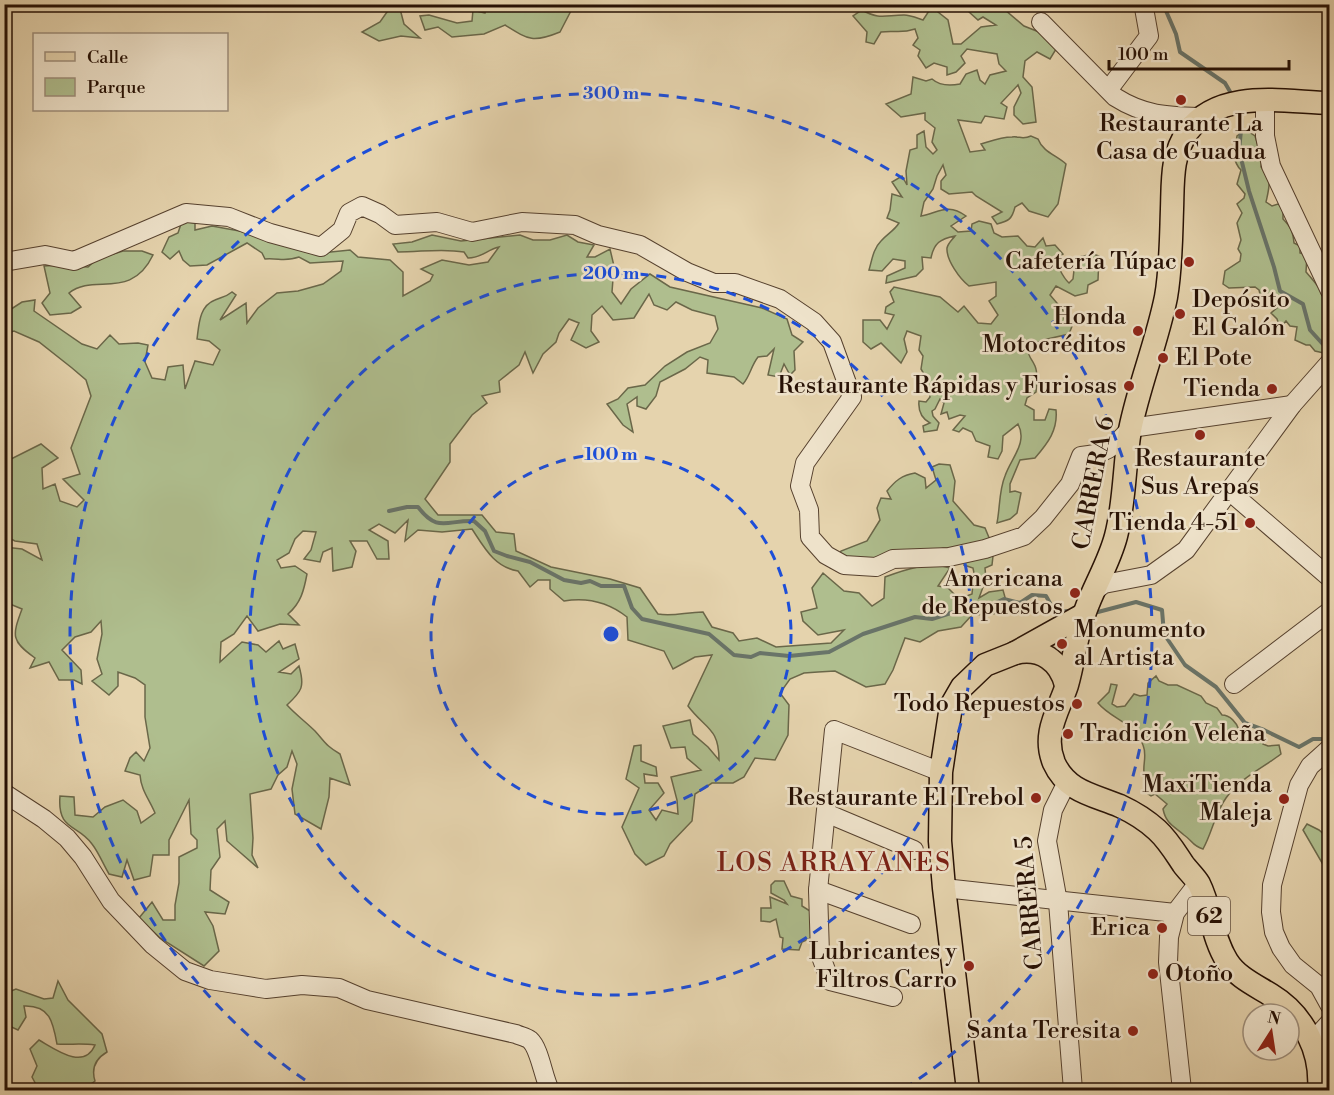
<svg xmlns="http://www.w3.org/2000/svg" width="1334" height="1095" viewBox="0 0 1334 1095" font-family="'Libre Bodoni',serif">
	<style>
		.green { fill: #afbe8e; stroke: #6a6749; stroke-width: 1.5 }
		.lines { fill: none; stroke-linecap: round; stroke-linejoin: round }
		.stream { stroke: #697469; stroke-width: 4 }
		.minor-casing { stroke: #56412e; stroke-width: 20 }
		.major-casing { stroke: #261004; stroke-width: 25 }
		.minor { stroke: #eee2ca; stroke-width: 18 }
		.major { stroke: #e5d3ad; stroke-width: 22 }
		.ring { fill: none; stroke: #1d4ed8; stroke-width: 3; stroke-dasharray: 10 8 }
		.poi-dot { fill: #8f2418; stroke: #eee2ca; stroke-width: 2 }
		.labels { text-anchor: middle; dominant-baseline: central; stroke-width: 5; stroke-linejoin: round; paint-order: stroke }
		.shield { fill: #eee2ca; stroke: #624f3f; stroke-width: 1.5 }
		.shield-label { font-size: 22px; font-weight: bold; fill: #261004 }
		.poi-label { font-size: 24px; fill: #261004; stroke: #eee2ca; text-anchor: end }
		.street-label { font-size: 24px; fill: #261004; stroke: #eee2ca }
		.neighbourhood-label { font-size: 26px; letter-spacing: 1.5px; fill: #7a1f14; stroke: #eee2ca }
		.centre { fill: #1d4ed8; stroke: #eee2ca; stroke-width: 3 }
		.ring-label { font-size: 18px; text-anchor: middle; font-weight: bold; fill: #1d4ed8; stroke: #eee2ca; stroke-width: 5; stroke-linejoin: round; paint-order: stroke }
	</style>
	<rect width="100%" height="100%" fill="#e5d3ad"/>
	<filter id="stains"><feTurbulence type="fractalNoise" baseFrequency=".00333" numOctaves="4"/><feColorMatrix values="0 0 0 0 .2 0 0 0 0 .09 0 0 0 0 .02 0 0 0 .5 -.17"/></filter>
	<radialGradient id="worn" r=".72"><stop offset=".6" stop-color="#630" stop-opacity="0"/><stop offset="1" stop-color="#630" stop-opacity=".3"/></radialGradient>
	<g class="green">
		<path d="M 380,5 L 399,5 L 404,24 L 420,38 L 401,36 L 379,41 L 362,32 L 380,22 L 387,12 Z"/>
		<path d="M 487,5 L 487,4 L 574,5 L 560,32 C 533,43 529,40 505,25 L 484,34 L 452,37 L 438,27 L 425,30 L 420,16 L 429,15 L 457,23 L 472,21 L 473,10 L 485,13 Z"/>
		<path d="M 930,5 L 951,5 L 940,5 L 938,12 L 948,20 L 953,44 L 961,44 L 981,27 L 996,25 L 983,17 L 978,20 L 969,12 L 970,5 L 993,5 L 1005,10 L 1024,26 L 1039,32 L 1058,46 L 1050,59 L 1037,52 L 1025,61 L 1023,77 L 1032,87 L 1036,122 L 1023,124 L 1014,115 L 1014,107 L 1021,93 L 1018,85 L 1001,103 L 1007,107 L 1004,119 L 985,116 L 981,123 L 958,120 L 970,152 L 985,150 L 981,144 C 991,141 1001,137 1012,137 C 1020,136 1022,140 1031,136 L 1038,139 C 1043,152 1056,155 1066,164 L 1058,204 L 1048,217 L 1029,211 L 1022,203 L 1015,207 C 1012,219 1009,221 997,224 L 992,217 L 1002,212 L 976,196 L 972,192 L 949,194 L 941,189 L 941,181 L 946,175 L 943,165 L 937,176 L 933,189 L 924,202 L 921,216 C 940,212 948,203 966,216 L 951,226 L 958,232 L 971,231 L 972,224 L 979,221 L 991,224 L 994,233 L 1002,237 L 1018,236 L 1027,246 L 1035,247 L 1043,238 L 1046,246 L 1055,245 L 1063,254 L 1054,260 C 1060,268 1062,277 1069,283 L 1073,279 L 1074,270 L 1079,257 L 1093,254 L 1099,256 L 1098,280 L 1088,285 L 1087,293 L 1075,296 L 1056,286 L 1050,295 L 1063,310 L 1064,319 L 1074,321 L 1069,334 L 1043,340 L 1027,347 C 1029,359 1031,357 1035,366 C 1038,373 1037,384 1036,392 L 1027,398 L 1025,405 L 1034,410 L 1034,420 L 1045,420 L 1049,409 L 1056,410 C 1058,430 1048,443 1035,458 L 1020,460 L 1010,484 L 1010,492 L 1015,491 L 1021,493 L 1017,513 L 1010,519 L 997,523 C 1000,508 999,490 1005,476 C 1011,458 1028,443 1018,424 L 1003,436 L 1002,451 L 998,459 L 988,457 L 990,446 L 976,441 L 972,432 L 963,428 L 959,432 L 953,430 L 965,416 L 960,415 L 949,419 L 947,412 L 941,414 L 944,403 L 940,399 L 935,409 L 932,411 L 933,416 L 939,423 L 937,430 L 924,432 L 923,426 L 930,423 C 921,418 918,411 919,401 L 926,402 L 930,397 L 927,379 L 921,369 L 923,356 L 919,350 L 921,336 L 907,331 L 904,339 L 907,352 L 901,363 L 881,343 L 871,349 L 863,342 L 863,320 L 880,320 L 887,329 L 894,315 L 885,313 L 886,307 L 894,302 L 890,292 L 894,287 L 940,297 L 958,312 L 964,306 L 978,323 L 991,324 L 998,315 L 989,301 L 996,296 L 996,282 L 969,286 C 960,279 946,260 947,248 C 948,243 952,240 955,236 C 940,239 934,243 931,258 L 922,257 L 923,269 L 916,276 L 886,283 L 887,276 L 905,268 L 905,261 L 893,259 L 882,271 L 869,270 C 872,260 873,249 881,241 C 887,234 894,231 899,223 L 887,218 L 890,210 L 892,194 L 902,197 L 892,182 L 902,176 L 907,185 L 906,171 L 910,150 L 917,148 L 917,135 L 924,131 L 926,147 L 933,154 L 937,150 L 932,142 L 935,128 L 925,120 L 925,113 L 901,117 L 886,104 L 911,94 L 913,77 L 926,81 L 932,79 C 940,86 950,86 960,84 L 966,74 L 977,70 L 980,80 L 985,84 L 990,75 L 1006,71 L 999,64 L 997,54 L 967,49 L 961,56 L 965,63 L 956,72 L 947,75 L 947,67 L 934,63 L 926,68 L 918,56 L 920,50 L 913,45 L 918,38 L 915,29 C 900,34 896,30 881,32 L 874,44 L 866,42 L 867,32 L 853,16 L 862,10 C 879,20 886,15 904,15 C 910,15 917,18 923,20 L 929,11 Z"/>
		<path d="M 1246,130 L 1255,136 L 1262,158 L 1261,167 C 1273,177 1269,188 1266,202 L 1272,206 L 1278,204 L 1283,208 L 1283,219 C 1291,227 1293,232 1294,243 L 1300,246 L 1300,253 L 1307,255 L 1306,272 C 1313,280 1325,293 1325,303 L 1329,307 L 1329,352 L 1328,354 L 1315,351 L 1310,345 L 1306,345 L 1295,340 L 1297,327 L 1290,326 L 1286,321 L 1280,328 L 1277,319 L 1271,313 L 1284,302 L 1283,297 L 1278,297 L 1274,300 L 1260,294 L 1259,290 L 1255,287 L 1229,288 L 1223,284 L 1225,271 L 1240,261 L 1241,254 L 1238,249 L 1241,240 L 1237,223 L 1242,213 L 1237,204 L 1244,198 L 1245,194 L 1237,184 L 1241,170 C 1231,160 1235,149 1237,136 Z"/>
		<path d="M 182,221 L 195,223 L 195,230 L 212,226 L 256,234 L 321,253 L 350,250 L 358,257 L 390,260 L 403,272 L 403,296 L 430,281 L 433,275 L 421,269 L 442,260 L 469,265 L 488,262 L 499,247 C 486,250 482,258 468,258 L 464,252 C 442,248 421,252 398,252 L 393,244 L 412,242 L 432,235 L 461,241 L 520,235 L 533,240 L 550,240 L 567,235 L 578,242 L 594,245 L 587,257 L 595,257 L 610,249 L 614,266 L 612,292 L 621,304 L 631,289 L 650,274 L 670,287 L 762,308 L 787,319 L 792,335 L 803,342 L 794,351 L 795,370 L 790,375 L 784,364 L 779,377 L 768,375 L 774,349 L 767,356 L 758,357 C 751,366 750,376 743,384 L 734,377 L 707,373 L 708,360 L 700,357 L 685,369 L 660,382 L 656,396 L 646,409 L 637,406 L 637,397 L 627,404 L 633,432 L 623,425 L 607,404 L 618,399 L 628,388 L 645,385 L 665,366 L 687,352 L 710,343 L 718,329 L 715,316 L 692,310 L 676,302 L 667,310 L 654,305 L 649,294 L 634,318 L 613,320 L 602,306 L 592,315 L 591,331 L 599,342 L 586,348 L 571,340 L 579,323 L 569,319 L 559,333 L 556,342 L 543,354 L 533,373 L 525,352 L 519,365 L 499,381 L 500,392 L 482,396 L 487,403 L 472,415 L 450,444 L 450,462 L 425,499 L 438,515 L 482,515 L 496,532 L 514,534 L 516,551 L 551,567 L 610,579 L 640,588 L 658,614 C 673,617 686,612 703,612 L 712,627 L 733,633 L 739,641 L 757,638 L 776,647 L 831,643 L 844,630 L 818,635 L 803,621 L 801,612 L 817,608 L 812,588 L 823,573 L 844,591 L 859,593 L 872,606 L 884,598 L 885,577 C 904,570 929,561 950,568 L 938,586 L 948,588 L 959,599 L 972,594 L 974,573 L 973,568 L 964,565 L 967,559 L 993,556 L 992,565 L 985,568 L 986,579 L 979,598 L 989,592 L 1003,590 L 1008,608 L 1004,613 L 972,615 L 961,627 L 938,631 L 920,642 L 905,638 L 893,670 L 885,684 L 866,687 L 835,671 L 818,672 L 804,673 L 790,679 L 780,693 L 789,705 L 788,735 L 775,760 L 755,758 L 744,777 L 733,783 L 712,783 L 695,794 L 692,821 L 670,844 L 664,856 L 646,865 L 635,854 L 622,827 L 639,788 L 626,779 L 634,746 L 641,745 L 641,761 L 656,767 L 657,776 L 644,774 L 645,783 L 658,783 L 664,793 L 649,810 L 656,820 L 662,810 L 678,814 L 677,800 L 671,777 L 701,770 L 687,758 L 685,747 L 671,748 L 663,726 L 690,720 L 693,734 L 708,747 L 719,760 C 719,727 705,729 688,706 L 712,655 L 695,657 L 673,669 L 664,651 L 628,640 L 627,617 C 608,602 588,597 564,601 L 550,589 L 550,580 L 538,580 L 530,587 L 518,571 C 494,567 484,547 472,529 L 442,532 L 418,530 L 405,541 L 408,520 L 395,533 L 379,524 L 369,530 L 388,541 L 389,559 L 377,559 L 367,541 L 350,541 L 356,551 L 352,567 L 333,571 L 332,548 L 323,552 L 320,562 L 304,559 L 311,550 L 316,532 L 303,531 L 295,539 L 289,553 L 277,560 L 281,568 L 295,566 L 307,574 C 304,590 301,603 288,614 L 299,625 L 280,624 L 258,631 L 247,616 L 234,634 L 221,642 L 220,662 L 242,642 L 258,645 L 266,652 L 279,641 L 283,649 L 295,644 L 299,659 L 279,672 L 291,674 L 299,666 C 305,687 302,691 287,705 C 296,715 306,722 315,731 C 325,742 326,746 340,754 L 350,785 L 330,778 L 329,797 L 321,829 L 295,814 L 292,789 L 297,764 L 292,751 L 287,767 L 278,775 L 271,789 L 250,794 L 253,838 L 252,855 L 258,868 L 227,841 L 225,821 L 217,829 L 220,857 L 211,870 L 210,890 L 229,902 L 225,914 L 205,912 L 213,926 L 219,951 L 204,966 L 160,938 L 139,918 L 152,902 L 163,920 L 175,920 L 175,905 L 179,883 L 179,857 L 197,848 L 197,840 L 191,834 L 189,800 L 169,840 L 169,855 L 153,855 L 150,876 L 134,880 L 127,860 L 122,877 L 109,874 C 103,864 99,853 92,844 C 78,824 57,831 60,796 L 74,797 L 75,815 L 93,817 L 105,807 L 123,800 L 137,811 L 141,823 L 155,813 C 149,799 141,790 140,775 L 125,771 L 130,758 L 136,752 L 144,761 L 150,748 L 145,717 L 145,685 L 135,678 L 118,672 L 118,686 L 109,695 L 92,681 L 102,674 L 97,659 L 102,634 L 101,621 L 91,632 L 75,637 L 62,650 L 81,670 L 82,684 L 74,680 L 59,680 L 49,662 L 30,668 L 35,658 C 11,641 12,636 22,609 L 5,602 L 5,547 L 22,549 L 42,560 L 37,544 L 15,541 L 5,536 L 5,509 L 8,503 L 9,460 L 41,444 L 58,458 L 42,468 L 43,489 L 55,484 L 60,501 L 77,507 L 84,500 L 63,479 L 80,474 L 71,448 L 91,396 L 86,380 L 72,368 L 39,342 L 14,331 L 5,334 L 5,313 L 22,302 L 35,300 L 34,311 L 82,344 L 97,349 L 110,335 L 119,344 L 138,343 L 148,345 L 145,362 L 152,378 L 165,380 L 168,367 L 183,365 L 185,389 L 195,361 L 213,365 L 220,350 L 209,341 L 197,339 C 199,325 199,306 215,300 C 222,297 226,297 232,292 L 236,295 L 220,320 L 246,303 L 247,323 L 258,308 L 277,293 L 298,291 L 323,284 L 341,271 L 343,261 L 310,263 L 299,257 C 286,262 279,258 265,259 L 262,253 L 247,243 L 207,265 L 190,266 L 183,260 L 179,251 L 170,259 L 162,252 L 169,237 L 178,233 Z"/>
		<path d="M 123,251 L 142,251 L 153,255 C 131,301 94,273 69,293 L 81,307 L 71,313 L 50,315 L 42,303 L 50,293 L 44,266 L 60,265 L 88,267 L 97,259 Z"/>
		<path d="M 939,464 L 950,465 L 955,481 L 953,501 L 974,525 L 985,528 L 990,540 L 968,548 L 943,548 L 934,552 L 847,568 L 831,568 L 841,551 L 867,541 L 880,520 L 877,508 L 881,498 L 891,499 L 887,491 C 895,481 902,475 915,473 L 925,478 L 926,488 L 936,480 L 932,467 Z"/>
		<path d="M 1156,676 L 1159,681 L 1168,685 L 1177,685 L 1201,696 L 1206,703 L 1217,708 L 1222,715 C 1230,715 1237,723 1239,730 L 1248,730 L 1265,736 L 1263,744 L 1268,746 L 1279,745 L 1281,754 C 1263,768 1240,778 1226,798 C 1215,813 1212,833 1203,849 C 1192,846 1193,841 1184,835 C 1174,826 1166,824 1163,809 L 1167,804 L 1155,794 L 1151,796 L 1148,794 L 1151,778 L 1145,778 C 1141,767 1148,757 1143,745 C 1135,723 1111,719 1098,703 L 1109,692 L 1111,684 L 1117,685 L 1112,704 L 1117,707 L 1125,706 L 1134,694 L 1140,696 L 1147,695 L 1148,683 Z"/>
		<path d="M 1307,824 L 1319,830 L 1329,839 L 1329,875 L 1303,830 Z"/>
		<path d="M 775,881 L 784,881 L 791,896 L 802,899 L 802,906 L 810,911 L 815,936 L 802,942 L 799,950 L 782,949 L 783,938 L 780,937 L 776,919 L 770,922 L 761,921 L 761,908 L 771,908 L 770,897 L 787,904 L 784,900 L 771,893 L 771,885 Z"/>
		<path d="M 58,981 L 68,1000 L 102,1034 L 107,1052 C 95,1059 91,1068 95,1081 L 83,1090 L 39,1090 L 32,1077 L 37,1066 L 30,1049 L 39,1040 C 55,1049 84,1071 95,1045 C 81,1043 70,1045 57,1044 C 53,1022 50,1005 24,1006 L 26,1017 L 18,1030 L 5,1024 L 5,1005 L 11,1006 L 6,993 L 16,989 L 44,999 L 53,998 Z"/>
	</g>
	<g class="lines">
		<g class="stream">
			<path d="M 1163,4 L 1176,34 L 1180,52 L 1225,83 L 1232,95"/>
			<path d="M 1238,110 L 1242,121 L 1239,150 L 1249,191 L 1274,267 L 1280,291 L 1303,304 L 1310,330 L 1330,352"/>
			<path d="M 389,511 L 407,507 L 418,507 C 438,533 446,520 474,521 L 485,531 L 494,551 L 507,556 L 530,562 L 564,580 L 581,583 L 590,581 L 601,586 L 624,586 L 632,608 L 642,619 L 709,634 L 734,655 L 751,657 L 760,653 L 789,656 L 829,652 L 863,634 L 915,617 L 932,619 L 960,610 L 991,605 L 1004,599 L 1020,603 L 1032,595 L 1046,596 L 1055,612 L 1069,611"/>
			<path d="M 1092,612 L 1098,612 L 1136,602 L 1162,610 L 1164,634 L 1185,665 L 1216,687 L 1245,723 L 1264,730 L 1299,747 L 1313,739 L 1330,739"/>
		</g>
		<g class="minor-casing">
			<g id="minor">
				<path d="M 1041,22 L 1115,97 C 1145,116 1168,116 1202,117"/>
				<path d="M 1109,89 L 1149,36 L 1144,8"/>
				<path d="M 1265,100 L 1265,136 L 1271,166 L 1330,291"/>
				<path d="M 4,262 L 45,255 L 74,261 L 186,213 L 229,217 L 270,233 L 321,247 L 342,230 L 349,213 L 362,206 L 380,214 L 395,225 L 437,222 L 472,232 L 522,222 L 575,225 L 598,235 L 640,245 L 687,272 L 714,283 L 735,283 L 780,299 L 814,322 L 832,342 L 852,397 L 805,463 L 800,486 L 809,510 L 810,537 L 826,555 L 844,565 L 876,567 L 893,559 L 949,557 L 985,549 L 1024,536 L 1043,518 L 1070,484 L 1081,456 C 1109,453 1112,448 1131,428 L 1292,405"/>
				<path d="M 1228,490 L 1330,578"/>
				<path d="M 1093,592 L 1104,584 L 1151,575 L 1186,550 L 1292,405 L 1330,362"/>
				<path d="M 1234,684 L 1330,611"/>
				<path d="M 1330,748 L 1310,766 L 1299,785 L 1272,885 L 1271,912 L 1274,932 L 1281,948 L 1293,965 L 1319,986 L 1330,1006"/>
				<path d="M 1067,782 L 1053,810 L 1047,841 L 1058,902 L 1073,1090"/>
				<path d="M 4,793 L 44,819 L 67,838 L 83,857 L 111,901 L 153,945 L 185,971 L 210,980 L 266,989 L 302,985 L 339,988 L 367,1000 L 516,1034 C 520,1036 526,1037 530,1040 C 540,1049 543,1077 550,1090"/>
				<path d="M 826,813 L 914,850"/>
				<path d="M 944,888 L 1175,913"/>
				<path d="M 818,890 L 911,924"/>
				<path d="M 893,997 L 830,981 L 820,954 L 818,890 L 834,730 L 941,772"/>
				<path d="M 1309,1036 L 1320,1033 L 1330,1022"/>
				<path d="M 1182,1090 L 1168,962 L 1169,937 L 1175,913 L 1198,883"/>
			</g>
		</g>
		<g class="major-casing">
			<g id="major">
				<path d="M 1015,653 C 1041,647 1060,661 1066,685"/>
				<path d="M 968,1090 L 944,888 L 940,841 L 941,772 L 951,706 L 962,687 L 985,665 L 1015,653 L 1083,615"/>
				<path d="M 1319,1090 C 1322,1052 1304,1015 1271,995 C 1255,985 1237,977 1227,961 C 1212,937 1211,908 1199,884 C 1195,877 1188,871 1183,864 C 1175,852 1168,840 1157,830 C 1146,820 1133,812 1120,806 C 1094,795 1067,792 1054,763 C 1042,734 1058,712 1067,685 C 1074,661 1076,635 1085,612 C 1094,586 1109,563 1116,536 C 1125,502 1124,465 1130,430 C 1139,385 1157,342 1166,297 C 1171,269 1171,238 1172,209 C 1173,181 1171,155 1188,131 C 1221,88 1283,102 1330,103"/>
			</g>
		</g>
		<use href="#minor" class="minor"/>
		<use href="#major" class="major"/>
	</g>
	<g class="ring">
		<circle cx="611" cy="634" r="180"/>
		<circle cx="611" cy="634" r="361"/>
		<path d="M320 1090A541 541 0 1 1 902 1090"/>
	</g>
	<g class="poi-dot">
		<circle cx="1181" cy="100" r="6"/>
		<circle cx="1189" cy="262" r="6"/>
		<circle cx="1180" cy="314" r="6"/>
		<circle cx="1138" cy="331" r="6"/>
		<circle cx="1163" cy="358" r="6"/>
		<circle cx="1129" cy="386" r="6"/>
		<circle cx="1272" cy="389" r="6"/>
		<circle cx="1200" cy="435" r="6"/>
		<circle cx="1250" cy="523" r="6"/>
		<circle cx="1075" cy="593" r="6"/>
		<circle cx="1062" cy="644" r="6"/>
		<circle cx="1077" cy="704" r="6"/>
		<circle cx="1068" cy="734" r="6"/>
		<circle cx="1036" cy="798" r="6"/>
		<circle cx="1284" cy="799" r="6"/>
		<circle cx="1162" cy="928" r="6"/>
		<circle cx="969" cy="966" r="6"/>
		<circle cx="1153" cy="974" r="6"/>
		<circle cx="1133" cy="1031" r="6"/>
	</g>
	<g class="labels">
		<rect class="shield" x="1188" y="897" width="42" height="38" rx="4.5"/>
		<g class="shield-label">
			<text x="1209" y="916">62</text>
		</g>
		<g class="poi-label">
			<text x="1181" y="124" text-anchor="middle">Restaurante La<tspan x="1181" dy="28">Casa de Guadua</tspan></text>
			<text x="1177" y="262">Cafetería Túpac</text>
			<text x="1192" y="300" text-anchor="start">Depósito<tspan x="1192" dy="28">El Galón</tspan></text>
			<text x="1126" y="317">Honda<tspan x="1126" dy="28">Motocréditos</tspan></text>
			<text x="1175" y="358" text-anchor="start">El Pote</text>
			<text x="1117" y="386">Restaurante Rápidas y Furiosas</text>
			<text x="1260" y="389">Tienda</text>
			<text x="1200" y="459" text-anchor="middle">Restaurante<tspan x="1200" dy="28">Sus Arepas</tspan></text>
			<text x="1238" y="523">Tienda 4-51</text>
			<text x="1063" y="579">Americana<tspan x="1063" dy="28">de Repuestos</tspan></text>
			<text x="1074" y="630" text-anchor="start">Monumento<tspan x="1074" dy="28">al Artista</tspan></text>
			<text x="1065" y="704">Todo Repuestos</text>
			<text x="1080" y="734" text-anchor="start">Tradición Veleña</text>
			<text x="1272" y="785">MaxiTienda<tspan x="1272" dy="28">Maleja</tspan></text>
			<text x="1024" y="798">Restaurante El Trebol</text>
			<text x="1150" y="928">Erica</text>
			<text x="957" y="952">Lubricantes y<tspan x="957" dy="28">Filtros Carro</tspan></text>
			<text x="1165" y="974" text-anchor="start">Otoño</text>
			<text x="1121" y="1031">Santa Teresita</text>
		</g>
		<g class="street-label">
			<text transform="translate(1094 483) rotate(-79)">CARRERA 6</text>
			<text transform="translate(1030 903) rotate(-95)">CARRERA 5</text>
		</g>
		<g class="neighbourhood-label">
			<text x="834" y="863">LOS ARRAYANES</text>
		</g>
	</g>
	<circle cx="611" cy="634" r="9" class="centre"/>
	<g class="ring-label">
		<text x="611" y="99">300 m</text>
		<text x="611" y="279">200 m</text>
		<text x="611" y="460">100 m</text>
	</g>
	<rect width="1334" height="1095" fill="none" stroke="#e5d3ad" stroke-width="24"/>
	<rect x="6" y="6" width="1322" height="1083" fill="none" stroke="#261004" stroke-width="3"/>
	<rect x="12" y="12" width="1310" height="1071" fill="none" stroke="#261004" stroke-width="1.5"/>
	<rect x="33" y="33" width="195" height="78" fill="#eee2ca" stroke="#9e8e7b" stroke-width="1.5"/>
	<rect x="45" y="52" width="30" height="9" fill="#e5d3ad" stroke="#9e8e7b" stroke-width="1.5"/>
	<text x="87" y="63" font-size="18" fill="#261004">Calle</text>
	<rect x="45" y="78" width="30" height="18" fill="#afbe8e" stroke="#9e8e7b" stroke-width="1.5"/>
	<text x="87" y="93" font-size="18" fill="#261004">Parque</text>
	<g transform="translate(1271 1032) rotate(12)"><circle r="28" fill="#eee2ca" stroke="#9e8e7b" stroke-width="1.5"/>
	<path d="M0-4.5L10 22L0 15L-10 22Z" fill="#8f2418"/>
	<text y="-9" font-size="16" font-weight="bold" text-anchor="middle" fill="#261004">N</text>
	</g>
	<path d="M1109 60v9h180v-9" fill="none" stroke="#261004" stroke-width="3"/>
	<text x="1118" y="60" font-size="18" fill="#261004" stroke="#eee2ca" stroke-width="4.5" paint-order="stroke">100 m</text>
	<rect width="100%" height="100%" filter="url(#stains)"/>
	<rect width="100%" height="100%" fill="url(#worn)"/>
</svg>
